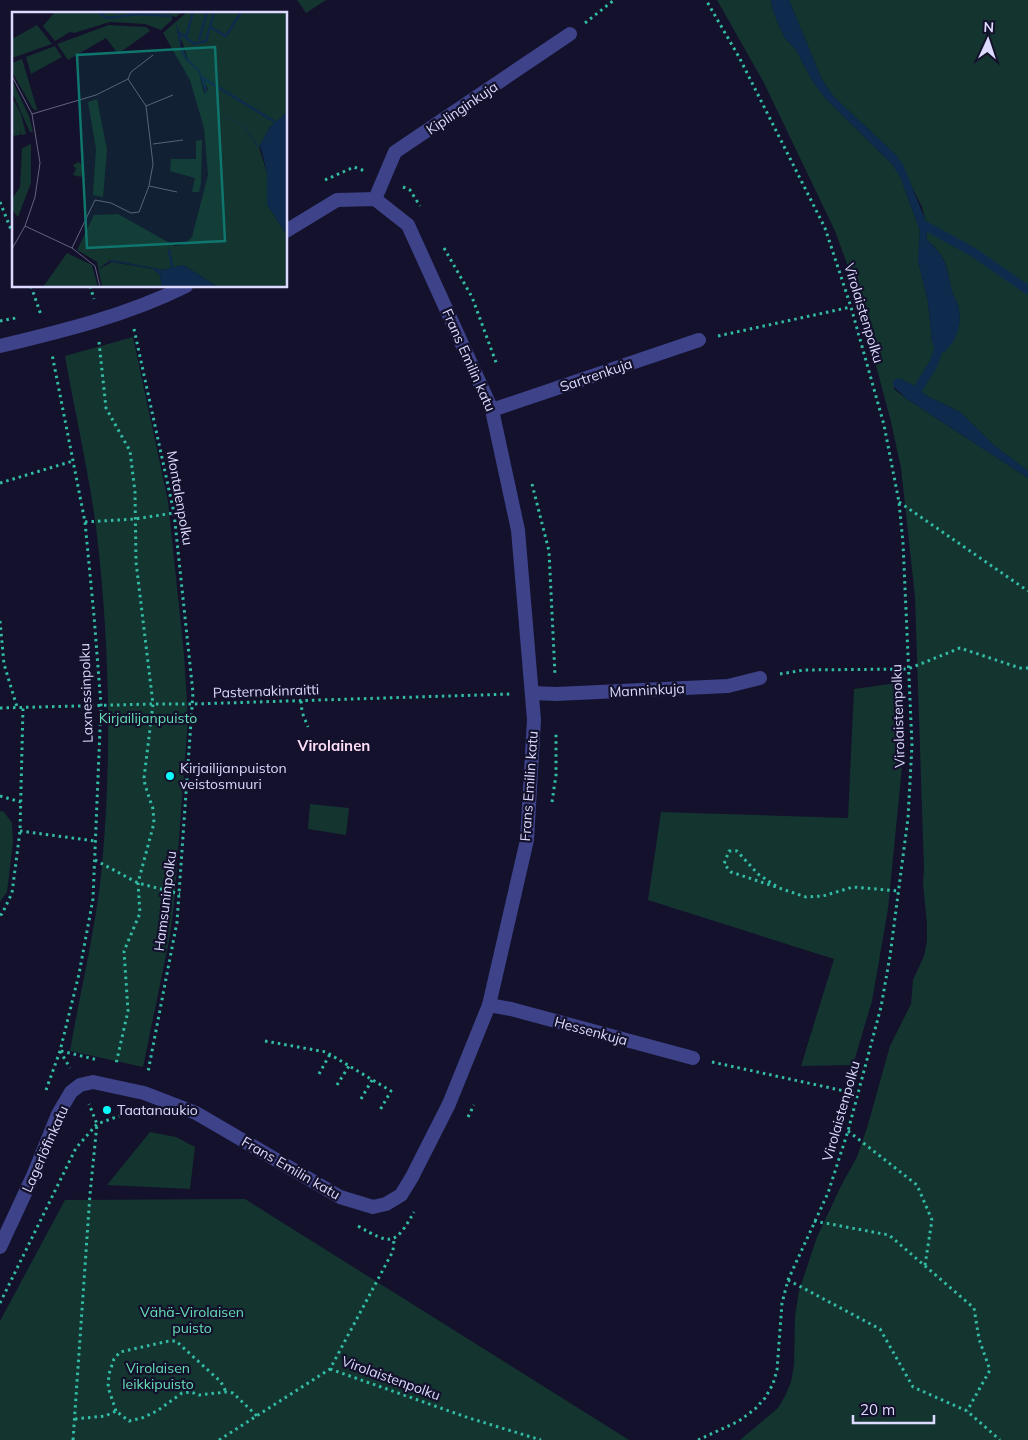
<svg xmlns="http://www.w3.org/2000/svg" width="1028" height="1440" viewBox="0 0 1028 1440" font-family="Mulish,sans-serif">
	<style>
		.green { fill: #143430 }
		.water { fill: #0e2b4d }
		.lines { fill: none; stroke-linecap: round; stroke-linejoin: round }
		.stream { stroke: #0e2b4d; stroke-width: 9 }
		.path { stroke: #32bca5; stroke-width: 3; stroke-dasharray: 2.5 4; stroke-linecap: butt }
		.minor { stroke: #3d4289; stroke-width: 14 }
		.poi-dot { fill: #09fcfc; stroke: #13112b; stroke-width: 2 }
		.labels { text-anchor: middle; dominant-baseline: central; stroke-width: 4.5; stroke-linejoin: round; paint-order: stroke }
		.street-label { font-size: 14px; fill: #dcdbff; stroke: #13112b }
		.park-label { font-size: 14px; fill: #66e0b5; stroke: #13112b }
		.poi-label { font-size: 14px; fill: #dcdbff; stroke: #13112b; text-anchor: start }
		.neighbourhood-label { font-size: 15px; font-weight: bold; fill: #ffddf6; stroke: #13112b }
		.inset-river { fill: none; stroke: #0e2b4d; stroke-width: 2.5 }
		.inset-road { fill: none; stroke: #636280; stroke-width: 1 }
		.view { fill: #0f766e; fill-opacity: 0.15; stroke: #0f766e; stroke-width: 2.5 }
		.inset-edge { fill: none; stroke: #dcdbff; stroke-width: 2.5 }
	</style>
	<rect width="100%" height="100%" fill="#13112b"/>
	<g class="green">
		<path d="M 297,0 L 326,0 L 306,13 Z"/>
		<path d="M 717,0 L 771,0 L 773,11 L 781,30 L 785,38 L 796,50 L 813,82 L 826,99 L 892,164 L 900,176 L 918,225 L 920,231 L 918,261 L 928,302 L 932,342 L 952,343 C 958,332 962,318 958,306 C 957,301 953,296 952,291 C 946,266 948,259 927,240 L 926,223 L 922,207 L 896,155 L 834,97 L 822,80 L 789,0 L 1028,0 L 1028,471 L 996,447 L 960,412 L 927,396 L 901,379 L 895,380 L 894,389 L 907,399 L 1028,478 L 1028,1440 L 740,1440 L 778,1408 L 785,1396 L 791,1382 L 794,1365 L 795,1316 L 799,1291 L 817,1237 L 841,1186 L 857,1157 L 867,1128 L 890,1046 L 911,1004 L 913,980 L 924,956 L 927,941 L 927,924 L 923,884 L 924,869 L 915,597 L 901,468 L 891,422 L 854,283 L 835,231 L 764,83 Z"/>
		<path d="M 133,337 L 168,501 L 184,654 L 188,719 L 174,905 L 169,941 L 143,1067 L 70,1051 C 81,986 98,921 103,854 C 112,745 109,635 96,527 C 88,469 75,413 65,356 Z"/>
		<path d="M 897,683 L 905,736 L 888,909 L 872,1001 L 853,1065 L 801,1066 L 834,959 L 648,900 L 661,812 L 848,818 L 854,689 Z"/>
		<path d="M 310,804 L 349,808 L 346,835 L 308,829 Z"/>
		<path d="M 0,811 L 4,812 L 12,823 L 13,842 L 7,892 L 0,902 Z"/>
		<path d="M 150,1132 L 176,1137 L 195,1147 L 190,1189 L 107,1185 Z"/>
		<path d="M 245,1199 L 629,1440 L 0,1440 L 0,1321 L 65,1200 Z"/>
	</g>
	<g class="water">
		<path d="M 771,0 L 789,0 L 822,80 L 834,97 L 896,155 L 903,165 L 925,219 L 927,240 C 948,260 946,266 952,291 C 954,297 957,301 958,306 C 963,321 957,342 944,352 L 937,352 L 932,342 L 928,302 L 918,261 L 920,231 L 918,225 L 900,176 L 892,164 L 826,99 L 813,82 L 796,50 L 785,38 L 781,30 L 773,11 Z"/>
		<path d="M 898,378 L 910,383 L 927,396 L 960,412 L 996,447 L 1028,471 L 1028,478 L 907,399 L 893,386 L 893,381 Z"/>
	</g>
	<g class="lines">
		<g class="stream">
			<path d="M 922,224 L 973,252 L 1028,290"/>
			<path d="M 914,395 L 934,363 L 941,342"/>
		</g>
		<g class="path">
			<path d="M 585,23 L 614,0"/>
			<path d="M 325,180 L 354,167 L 365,171"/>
			<path d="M 403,187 L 410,190 L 420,206"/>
			<path d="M 0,202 L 14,237"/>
			<path d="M 444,248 L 472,297 L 497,365"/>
			<path d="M 31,286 L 41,315"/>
			<path d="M 90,286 L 94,299"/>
			<path d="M 0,321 L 16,318"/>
			<path d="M 134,329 L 174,513 L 193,693 L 177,922 L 148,1072"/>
			<path d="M 718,336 L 851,307"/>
			<path d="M 99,342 L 106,408 L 130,451 L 135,492 L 136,562 L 153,704 L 144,778 L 145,785 L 153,809 L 154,823 L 138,883 L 140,913 L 124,951 L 128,1011 L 116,1064"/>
			<path d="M 0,483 L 73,461"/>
			<path d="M 532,484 L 549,551 L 555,675"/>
			<path d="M 899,502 L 1028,591"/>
			<path d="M 85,522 L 135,519 L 174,513"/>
			<path d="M 0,621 L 4,664 L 17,707"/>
			<path d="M 780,674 L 804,670 L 908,669 L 960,648 L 1020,668 L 1028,668"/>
			<path d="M 301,701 L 302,712 L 308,727"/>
			<path d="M 0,708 L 153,704 L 193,704 L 512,694"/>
			<path d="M 0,796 L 21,802"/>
			<path d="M 552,802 L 556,775 L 556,734"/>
			<path d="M 20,831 L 95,841"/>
			<path d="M 95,860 L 138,883 L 180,894"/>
			<path d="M 776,886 L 758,874 L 737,851 L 729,851 L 724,864 L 731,872 L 806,897 L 823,896 L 853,887 L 899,891"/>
			<path d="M 0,915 L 2,914 L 12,893 L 20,831 L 23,707"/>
			<path d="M 265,1041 L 326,1052 L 391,1091 L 380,1110"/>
			<path d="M 60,1051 L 70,1068"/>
			<path d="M 61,1051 L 98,1060"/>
			<path d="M 712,1062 L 858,1094"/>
			<path d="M 319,1074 L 330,1054"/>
			<path d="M 337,1085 L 349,1066"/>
			<path d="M 46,1090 L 60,1051 L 79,974 L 93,899 L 101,705 L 94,616 L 85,522 L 52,354"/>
			<path d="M 361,1099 L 372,1080"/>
			<path d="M 468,1117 L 474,1105"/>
			<path d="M 848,1131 L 917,1185 L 932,1220 L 925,1265"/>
			<path d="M 814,1221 L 889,1235 L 974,1308 L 979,1339 L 990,1370 L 967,1411"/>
			<path d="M 358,1226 C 391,1245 395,1246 414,1212"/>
			<path d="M 788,1280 L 880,1329 L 913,1387 L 967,1411 L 1000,1440"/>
			<path d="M 0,1303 L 76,1148 L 97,1124 L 130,1112"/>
			<path d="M 330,1369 L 469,1418 L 541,1440"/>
			<path d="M 116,1411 L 108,1387 L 109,1374 L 114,1359 L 120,1352 L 169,1341 L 176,1341 L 221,1382 L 226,1392"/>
			<path d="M 75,1419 L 105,1416 L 116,1411 L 129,1421 L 142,1418 L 157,1411 L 182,1393 L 191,1392 L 199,1395 L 226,1392 L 233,1393 L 257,1416"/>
			<path d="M 73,1440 L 90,1194 L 97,1124 L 89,1104"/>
			<path d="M 219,1440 L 330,1369 L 393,1251 L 394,1239"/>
			<path d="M 698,1440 L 739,1421 L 755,1409 L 765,1398 L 773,1384 L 777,1370 L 782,1303 L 788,1280 L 828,1193 L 848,1131 L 881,1007 L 890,956 L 908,818 L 912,745 L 903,543 L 899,502 L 884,425 L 851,307 L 825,228 L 739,57 L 706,0"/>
		</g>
		<g class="minor">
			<path d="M 375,199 L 395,152 L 570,34"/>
			<path d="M 0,346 C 63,331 128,315 186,286"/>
			<path d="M 492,410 L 699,340"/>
			<path d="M 533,693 L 556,694 L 728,686 L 760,678"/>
			<path d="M 489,1005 L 511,1009 L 693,1058"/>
			<path d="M 0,1247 L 33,1176 L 58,1114 L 71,1092 L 80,1085 L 93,1082 L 144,1093 L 196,1113 L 340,1197 L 373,1207 L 386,1204 L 401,1195 L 412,1177 L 449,1104 L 489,1005 L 527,840 L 534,720 L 518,530 L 492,410 L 408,225 L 375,199 L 337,200 L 286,231"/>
		</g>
	</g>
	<g class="poi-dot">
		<circle cx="170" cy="776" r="5"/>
		<circle cx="107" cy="1110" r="5"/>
	</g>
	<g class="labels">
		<g class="street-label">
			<text transform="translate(462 108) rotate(-34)">Kiplinginkuja</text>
			<text transform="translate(864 313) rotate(73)">Virolaistenpolku</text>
			<text transform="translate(469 360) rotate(66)">Frans Emilin katu</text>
			<text transform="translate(596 375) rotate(-19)">Sartrenkuja</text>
			<text transform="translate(180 498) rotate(80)">Montalenpolku</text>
			<text transform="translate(647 690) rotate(-3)">Manninkuja</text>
			<text transform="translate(266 691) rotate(-2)">Pasternakinraitti</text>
			<text transform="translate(86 693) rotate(-92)">Laxnessinpolku</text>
			<text transform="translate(898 716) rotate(-92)">Virolaistenpolku</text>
			<text transform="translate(529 786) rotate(-86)">Frans Emilin katu</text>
			<text transform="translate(165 901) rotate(-83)">Hamsuninpolku</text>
			<text transform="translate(591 1031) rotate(15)">Hessenkuja</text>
			<text transform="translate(841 1111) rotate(-74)">Virolaistenpolku</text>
			<text transform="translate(45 1149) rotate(-66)">Lagerlöfinkatu</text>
			<text transform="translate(291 1168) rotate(30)">Frans Emilin katu</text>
			<text transform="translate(391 1378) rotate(20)">Virolaistenpolku</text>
		</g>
		<g class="park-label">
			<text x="148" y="718">Kirjailijanpuisto</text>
			<text x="192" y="1312">Vähä-Virolaisen<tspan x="192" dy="16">puisto</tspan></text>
			<text x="158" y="1368">Virolaisen<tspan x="158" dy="16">leikkipuisto</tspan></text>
		</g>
		<g class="poi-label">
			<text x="180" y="768">Kirjailijanpuiston<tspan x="180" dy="16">veistosmuuri</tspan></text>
			<text x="117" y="1110">Taatanaukio</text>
		</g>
		<g class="neighbourhood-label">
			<text x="334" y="745">Virolainen</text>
		</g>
	</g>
	<g transform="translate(12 12)">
		<rect width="275" height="275" fill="#13112b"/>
		<path d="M 43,0 L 171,0 L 164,5 L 160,4 L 160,8 L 149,18 L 133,12 L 98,10 L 62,21 L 58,20 L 43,29 L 31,14 ZM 175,0 L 275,0 L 275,100 L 258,115 L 247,135 L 255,161 L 256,194 L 275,223 L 275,275 L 206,275 L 171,253 L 151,258 L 100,248 L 97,249 L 87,257 L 100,250 L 141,257 L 148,263 L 150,275 L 90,275 L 85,250 L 65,238 L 82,203 L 106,202 L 163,234 L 173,232 L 180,225 L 196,163 L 192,116 L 178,68 L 151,21 ZM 164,12 L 176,47 L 187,58 L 194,72 L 196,78 L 192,82 L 187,60 L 174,48 L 169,39 ZM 25,13 L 40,32 L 0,46 L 0,27 ZM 97,13 L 134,15 L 138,19 L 106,42 L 94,26 L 56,48 L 45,32 ZM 43,34 L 50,45 L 19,62 L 14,45 ZM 10,47 L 25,97 L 26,99 L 21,97 L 0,60 L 0,51 ZM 0,68 L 17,104 L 21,120 L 18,120 L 0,80 ZM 0,85 L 9,102 L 14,122 L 9,123 L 8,118 L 8,123 L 0,124 ZM 85,87 L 95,138 L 91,185 L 81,183 L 84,137 L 76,90 ZM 190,128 L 189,171 L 187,180 L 180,180 L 183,166 L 158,159 L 159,147 L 184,147 L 184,129 ZM 19,132 L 19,171 L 6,205 L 0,198 L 0,187 L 8,175 L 10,136 ZM 66,150 L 72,153 L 69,165 L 61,163 L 64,157 L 61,153 ZM 55,241 L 80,253 L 86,275 L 31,275 Z" fill="#143430" fill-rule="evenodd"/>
		<path d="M 164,11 L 169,24 L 169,34 L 175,46 L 187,58 L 194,72 L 194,83 L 187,60 L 174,48 L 169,39 ZM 187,88 L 233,115 L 247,135 L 258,115 L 275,100 L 275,223 L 255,192 L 255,161 L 249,136 L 245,134 L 232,115 ZM 100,248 L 151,258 L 171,253 L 206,275 L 150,275 L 148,263 L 141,257 L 109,251 L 98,250 L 86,256 Z" fill="#0e2b4d"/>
		<path class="inset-river" d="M 87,1 L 95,6 L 127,2 L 160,4M 198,15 L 214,24 L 229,0M 168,21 L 182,32 L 194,29 L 202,0M 174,26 L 181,0M 187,28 L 195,0M 191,66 L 263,110M 157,237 L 160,255"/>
		<path class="inset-road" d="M 0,64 L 20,102 L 28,151 L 23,185 L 13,214 L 0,237M 116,67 L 119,60 L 141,43M 134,94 L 161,83M 141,132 L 171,128M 137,174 L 165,180M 13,214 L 60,236 L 83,188 L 99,191 L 119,201 L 127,200 L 137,174 L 141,152 L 134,94 L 116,67 L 84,83 L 20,102M 60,236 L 83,254 L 88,275"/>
		<path class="view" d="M 203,35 L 213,229 L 75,236 L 65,43 Z"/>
		<rect width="275" height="275" class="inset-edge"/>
	</g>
	<g transform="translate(988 40) rotate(3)" stroke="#13112b" stroke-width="4" paint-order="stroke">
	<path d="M0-4L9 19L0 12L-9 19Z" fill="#dcdbff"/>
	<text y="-8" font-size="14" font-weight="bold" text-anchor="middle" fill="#dcdbff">N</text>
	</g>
	<path d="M853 1415v8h81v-8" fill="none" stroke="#dcdbff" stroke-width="2.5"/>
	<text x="860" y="1415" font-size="15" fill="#dcdbff" stroke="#13112b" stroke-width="4" paint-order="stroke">20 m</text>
</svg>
